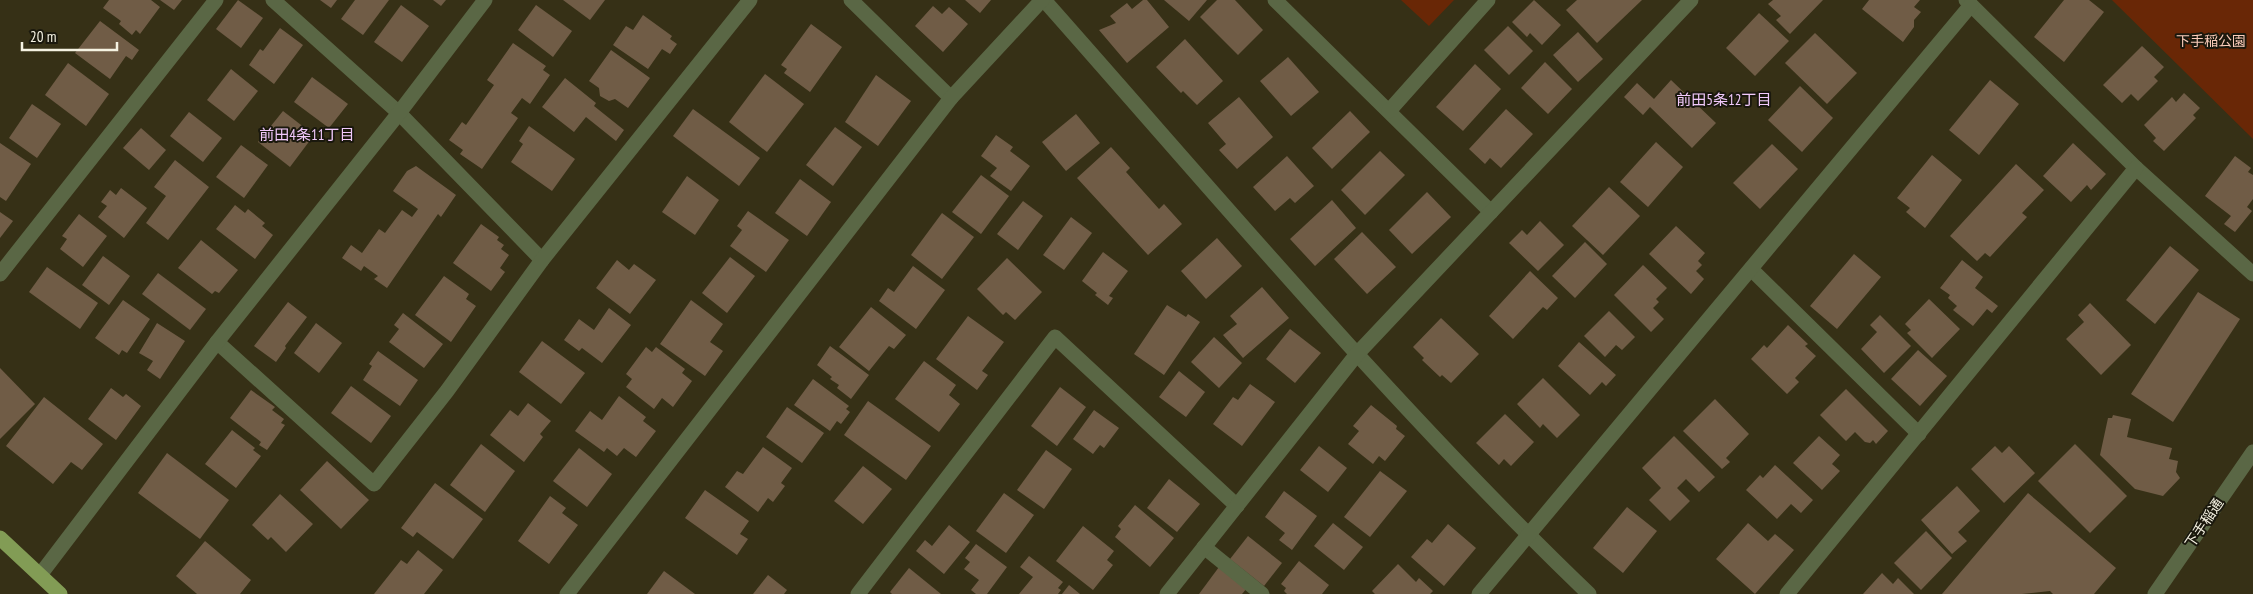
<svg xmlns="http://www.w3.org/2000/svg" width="2253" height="594" viewBox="0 0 2253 594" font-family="'PT Sans Narrow','Noto Sans JP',sans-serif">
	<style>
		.green { fill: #692706 }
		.building { fill: #705c46 }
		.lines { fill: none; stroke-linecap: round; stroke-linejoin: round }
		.minor { stroke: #5a6745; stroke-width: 15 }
		.major { stroke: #829c55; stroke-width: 15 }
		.labels { text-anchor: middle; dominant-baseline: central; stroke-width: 4; stroke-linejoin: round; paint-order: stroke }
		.park-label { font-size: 14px; fill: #fbccba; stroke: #1a180d }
		.street-label { font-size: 14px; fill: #f5f2e2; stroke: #1a180d }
		.neighbourhood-label { font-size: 15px; fill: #f1c9fb; stroke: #1a180d }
	</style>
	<rect width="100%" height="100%" fill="#363016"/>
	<g class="green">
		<path d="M 1401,0 L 1454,0 L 1429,26 Z"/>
		<path d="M 2112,0 L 2253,0 L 2253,139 Z"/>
	</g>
	<g class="building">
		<path d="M 109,0 L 151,0 L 160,7 L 140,34 L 136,30 L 132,35 L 119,24 L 121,21 L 103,8 Z"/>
		<path d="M 160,0 L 182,0 L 174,10 Z"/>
		<path d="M 238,0 L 263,18 L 241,48 L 216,29 Z"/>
		<path d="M 320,0 L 337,0 L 331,8 Z"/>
		<path d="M 355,0 L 389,0 L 363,35 L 341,19 Z"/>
		<path d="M 433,0 L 446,0 L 441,6 Z"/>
		<path d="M 563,0 L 605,0 L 590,20 Z"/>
		<path d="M 965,0 L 991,0 L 980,13 Z"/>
		<path d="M 1143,0 L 1147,0 L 1169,27 L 1127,63 L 1099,30 L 1116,23 L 1110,16 L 1127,3 L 1132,9 Z"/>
		<path d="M 1164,0 L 1207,0 L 1189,21 Z"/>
		<path d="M 1217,0 L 1235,0 L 1263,30 L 1238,55 L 1200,17 Z"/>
		<path d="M 1534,0 L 1561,25 L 1542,45 L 1530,33 L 1527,37 L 1512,22 Z"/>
		<path d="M 1577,0 L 1642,0 L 1597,43 L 1566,10 Z"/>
		<path d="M 1773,0 L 1823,0 L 1790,34 L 1776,20 L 1781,16 L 1768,4 Z"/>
		<path d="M 1869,0 L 1920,0 L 1914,7 L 1921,12 L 1914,20 L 1914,27 L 1903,42 L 1862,9 Z"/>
		<path d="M 2064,0 L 2089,0 L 2104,12 L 2064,62 L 2034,37 Z"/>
		<path d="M 401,5 L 429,26 L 402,62 L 374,42 Z"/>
		<path d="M 536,5 L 572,31 L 553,57 L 518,30 Z"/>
		<path d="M 933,6 L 942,14 L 949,7 L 968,24 L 943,52 L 915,26 Z"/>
		<path d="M 1759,13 L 1789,41 L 1755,76 L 1726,48 Z"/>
		<path d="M 643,15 L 672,36 L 670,39 L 677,44 L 670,54 L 662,49 L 648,69 L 613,45 L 626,26 L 633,30 Z"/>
		<path d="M 100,21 L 139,50 L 132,60 L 126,56 L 110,79 L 75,53 Z"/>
		<path d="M 811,24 L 842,47 L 810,92 L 784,73 L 787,69 L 781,65 Z"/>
		<path d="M 1508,26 L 1533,51 L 1509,75 L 1484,50 Z"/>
		<path d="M 280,28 L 303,45 L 274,84 L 249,65 L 260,49 L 263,51 Z"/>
		<path d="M 1578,32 L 1603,59 L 1578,82 L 1553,55 Z"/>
		<path d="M 1815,33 L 1857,73 L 1827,104 L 1785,63 Z"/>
		<path d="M 1185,39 L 1223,81 L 1197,105 L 1183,91 L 1181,93 L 1156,67 Z"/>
		<path d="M 513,43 L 546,66 L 543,70 L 550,75 L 530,104 L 522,98 L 511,113 L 518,118 L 482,169 L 460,154 L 463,150 L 449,140 L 462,122 L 466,125 L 494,85 L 487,80 Z"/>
		<path d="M 2142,46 L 2164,67 L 2154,77 L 2158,81 L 2138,101 L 2131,94 L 2122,103 L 2103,85 Z"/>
		<path d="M 611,50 L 650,78 L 628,108 L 615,99 L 609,101 L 600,96 L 599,88 L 589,81 Z"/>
		<path d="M 1288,57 L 1319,92 L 1291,116 L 1260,81 Z"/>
		<path d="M 1545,62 L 1572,89 L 1548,114 L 1521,88 Z"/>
		<path d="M 68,63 L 109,94 L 86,126 L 45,95 Z"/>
		<path d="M 1475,64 L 1501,89 L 1463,131 L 1436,107 Z"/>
		<path d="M 231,69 L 258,91 L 234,121 L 207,100 Z"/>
		<path d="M 765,74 L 804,104 L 767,152 L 729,122 Z"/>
		<path d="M 876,75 L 911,101 L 878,146 L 845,122 Z"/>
		<path d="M 312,77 L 348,104 L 329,128 L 294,102 Z"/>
		<path d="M 565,78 L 596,103 L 594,106 L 624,130 L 616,141 L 586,117 L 574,132 L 542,107 Z"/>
		<path d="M 1671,80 L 1716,123 L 1692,148 L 1650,107 L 1643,115 L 1624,97 L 1637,83 L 1654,99 Z"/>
		<path d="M 1990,80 L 2019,104 L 1979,155 L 1949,130 Z"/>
		<path d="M 1800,86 L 1833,118 L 1802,152 L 1768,120 Z"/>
		<path d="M 2184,93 L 2200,108 L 2193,115 L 2196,118 L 2164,151 L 2153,141 L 2156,138 L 2144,125 L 2172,97 L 2176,102 Z"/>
		<path d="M 1239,97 L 1273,137 L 1237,169 L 1219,150 L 1226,144 L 1208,123 Z"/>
		<path d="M 32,104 L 61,124 L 37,158 L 9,138 Z"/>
		<path d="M 693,109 L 760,158 L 739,186 L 673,136 Z"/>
		<path d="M 1506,109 L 1533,134 L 1501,168 L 1490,158 L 1485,164 L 1469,149 Z"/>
		<path d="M 283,111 L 314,135 L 290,167 L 258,142 Z"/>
		<path d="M 1350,111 L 1370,132 L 1332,169 L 1312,148 Z"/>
		<path d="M 189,112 L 222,138 L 203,162 L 170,136 Z"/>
		<path d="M 1076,114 L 1100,143 L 1066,171 L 1042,142 Z"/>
		<path d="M 529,126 L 575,159 L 552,191 L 511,162 L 523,144 L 519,141 Z"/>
		<path d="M 835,127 L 862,147 L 833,186 L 806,165 Z"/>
		<path d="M 141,128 L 166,150 L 149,170 L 123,148 Z"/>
		<path d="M 996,135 L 1013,147 L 1010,151 L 1030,166 L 1011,191 L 990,176 L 997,168 L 981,156 Z"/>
		<path d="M 1656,142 L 1683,167 L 1648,207 L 1620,182 Z"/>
		<path d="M 0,143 L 31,164 L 6,201 L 0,197 Z"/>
		<path d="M 2073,143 L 2106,174 L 2091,190 L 2087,185 L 2071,202 L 2043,176 Z"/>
		<path d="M 1772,144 L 1798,169 L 1760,209 L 1733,183 Z"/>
		<path d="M 241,145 L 268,165 L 244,198 L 216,177 Z"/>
		<path d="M 1111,147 L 1130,168 L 1126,172 L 1159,209 L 1164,204 L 1182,224 L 1148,255 L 1077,178 Z"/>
		<path d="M 1380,151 L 1405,175 L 1365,215 L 1341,190 Z"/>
		<path d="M 1932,155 L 1962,180 L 1925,228 L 1906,212 L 1910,208 L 1897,198 Z"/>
		<path d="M 1287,156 L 1314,186 L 1295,203 L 1290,198 L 1275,211 L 1253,187 Z"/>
		<path d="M 2235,156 L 2251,168 L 2248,172 L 2253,175 L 2253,199 L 2247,207 L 2252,211 L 2235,232 L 2224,224 L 2231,216 L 2205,196 Z"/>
		<path d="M 175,160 L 209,187 L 168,240 L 146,223 L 166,196 L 154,187 Z"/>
		<path d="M 2016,164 L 2044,190 L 2022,213 L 2027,217 L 1990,257 L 1985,253 L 1977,261 L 1950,236 Z"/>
		<path d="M 416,166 L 456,195 L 441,217 L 438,214 L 387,288 L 374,279 L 378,276 L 364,266 L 361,271 L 342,258 L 351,245 L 362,253 L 379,229 L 385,233 L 402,210 L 412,217 L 418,209 L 393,191 L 407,171 Z"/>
		<path d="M 981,175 L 1009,196 L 981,234 L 952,212 Z"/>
		<path d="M 687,176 L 719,200 L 695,235 L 662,212 Z"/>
		<path d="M 800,179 L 831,202 L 807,236 L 775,213 Z"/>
		<path d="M 1609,187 L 1640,216 L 1603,255 L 1572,226 Z"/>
		<path d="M 121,188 L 147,208 L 124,238 L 98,217 L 107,206 L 101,202 L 110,190 L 116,195 Z"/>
		<path d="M 1427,192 L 1451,217 L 1412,254 L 1389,230 Z"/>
		<path d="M 1332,200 L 1356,228 L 1315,266 L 1290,239 Z"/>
		<path d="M 1023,201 L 1043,216 L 1018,250 L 997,234 Z"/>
		<path d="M 235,205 L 245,213 L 248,209 L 265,223 L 262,226 L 273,235 L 255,259 L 216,229 Z"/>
		<path d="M 748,211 L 789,240 L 766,272 L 730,246 L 742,230 L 737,226 Z"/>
		<path d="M 0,212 L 13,221 L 0,238 Z"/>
		<path d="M 942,213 L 974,237 L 942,279 L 911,255 Z"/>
		<path d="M 79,214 L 107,236 L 83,267 L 60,249 L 67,239 L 62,236 Z"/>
		<path d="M 1071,217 L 1092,233 L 1064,270 L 1043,255 Z"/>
		<path d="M 1540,221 L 1564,245 L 1538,271 L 1509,243 L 1522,230 L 1527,235 Z"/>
		<path d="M 481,224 L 499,237 L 497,240 L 504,245 L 501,249 L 509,255 L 500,268 L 505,272 L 491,291 L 453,263 Z"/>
		<path d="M 1676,226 L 1705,253 L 1698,261 L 1702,265 L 1696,271 L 1704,279 L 1691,294 L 1649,254 Z"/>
		<path d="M 1362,232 L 1396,267 L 1367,294 L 1334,259 Z"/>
		<path d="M 1217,238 L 1242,266 L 1206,299 L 1181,271 Z"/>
		<path d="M 201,240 L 238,270 L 219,293 L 215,291 L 212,294 L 178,268 Z"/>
		<path d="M 1585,242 L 1607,264 L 1575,298 L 1552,276 Z"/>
		<path d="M 2170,246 L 2199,270 L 2155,324 L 2126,300 Z"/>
		<path d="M 1103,252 L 1128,271 L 1109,296 L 1113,298 L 1108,305 L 1095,295 L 1097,293 L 1082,281 Z"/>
		<path d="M 1854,254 L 1881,277 L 1837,329 L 1810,306 Z"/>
		<path d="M 103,256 L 130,276 L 109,305 L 82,285 Z"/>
		<path d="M 730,257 L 755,276 L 727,313 L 702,293 Z"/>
		<path d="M 1007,258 L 1042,292 L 1015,320 L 1006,312 L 1003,315 L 977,289 Z"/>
		<path d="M 617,260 L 629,270 L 634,264 L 656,280 L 630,314 L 596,288 Z"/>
		<path d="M 1962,260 L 1983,277 L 1975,288 L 1998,306 L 1992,313 L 1987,309 L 1973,326 L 1953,310 L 1957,306 L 1948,298 L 1950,295 L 1940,288 Z"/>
		<path d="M 1643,265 L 1667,288 L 1656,299 L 1659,302 L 1653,308 L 1664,319 L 1651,332 L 1614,295 Z"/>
		<path d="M 913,266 L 945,290 L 916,329 L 879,301 L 888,288 L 894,292 Z"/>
		<path d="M 47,267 L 98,303 L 80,329 L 29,292 Z"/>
		<path d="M 1530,271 L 1558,298 L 1547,310 L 1543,307 L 1513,339 L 1489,316 Z"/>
		<path d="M 158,273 L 206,309 L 190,330 L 142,294 Z"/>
		<path d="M 444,276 L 469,294 L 466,299 L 476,306 L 451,342 L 415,315 Z"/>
		<path d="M 1262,287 L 1289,318 L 1243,358 L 1223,335 L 1237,324 L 1230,316 Z"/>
		<path d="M 2198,292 L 2240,319 L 2173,422 L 2131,394 Z"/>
		<path d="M 1929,299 L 1960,329 L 1932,358 L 1907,333 L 1911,330 L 1905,324 Z"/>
		<path d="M 123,300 L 150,319 L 127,353 L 122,350 L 119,355 L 95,338 Z"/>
		<path d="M 691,300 L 723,324 L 710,342 L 723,351 L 705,376 L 660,344 Z"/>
		<path d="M 288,302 L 307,317 L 285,346 L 286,348 L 276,362 L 254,346 Z"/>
		<path d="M 2090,303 L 2131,345 L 2101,375 L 2066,339 L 2084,322 L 2078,315 Z"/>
		<path d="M 1167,305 L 1186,317 L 1188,314 L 1200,322 L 1164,375 L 1134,354 Z"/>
		<path d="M 871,307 L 906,335 L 894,349 L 889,346 L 869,371 L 839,347 Z"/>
		<path d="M 609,308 L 631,325 L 602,363 L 582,348 L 579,351 L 564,340 L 579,319 L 594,330 Z"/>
		<path d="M 1609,311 L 1635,337 L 1622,350 L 1616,345 L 1605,357 L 1584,336 Z"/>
		<path d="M 403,313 L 443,344 L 424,368 L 389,342 L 399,329 L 394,325 Z"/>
		<path d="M 1880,315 L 1911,346 L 1884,373 L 1861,349 L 1877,332 L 1870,325 Z"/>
		<path d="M 968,316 L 1004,342 L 982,371 L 988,375 L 977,390 L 936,359 Z"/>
		<path d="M 1441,318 L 1479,354 L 1451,383 L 1442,375 L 1440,377 L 1422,360 L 1424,358 L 1413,347 Z"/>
		<path d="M 157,323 L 185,341 L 160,379 L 147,370 L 153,361 L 139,353 Z"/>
		<path d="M 316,323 L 342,343 L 319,373 L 294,353 Z"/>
		<path d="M 1788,325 L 1808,344 L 1805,346 L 1816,356 L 1795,378 L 1799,382 L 1787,394 L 1751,359 L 1764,345 L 1767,348 Z"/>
		<path d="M 1290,329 L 1321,353 L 1295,383 L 1266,359 Z"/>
		<path d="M 1214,337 L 1242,363 L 1219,388 L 1191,362 Z"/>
		<path d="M 542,341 L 585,373 L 561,404 L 519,372 Z"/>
		<path d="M 1579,342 L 1616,375 L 1606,386 L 1602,382 L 1590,395 L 1558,366 Z"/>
		<path d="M 830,346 L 869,375 L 851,399 L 837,388 L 839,385 L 830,379 L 832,377 L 817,365 Z"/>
		<path d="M 646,347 L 652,352 L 656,347 L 685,369 L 682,373 L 692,381 L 673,407 L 662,398 L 654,409 L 626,387 L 632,379 L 626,374 Z"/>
		<path d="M 1918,350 L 1947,376 L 1920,406 L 1891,379 Z"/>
		<path d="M 378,351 L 418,380 L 400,406 L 363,380 L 372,366 L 369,364 Z"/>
		<path d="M 924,361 L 956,385 L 949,395 L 960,404 L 939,432 L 895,399 Z"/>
		<path d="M 0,368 L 35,404 L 0,439 Z"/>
		<path d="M 1179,371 L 1205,392 L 1186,417 L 1159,397 Z"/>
		<path d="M 1543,378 L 1580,415 L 1557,438 L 1543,424 L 1540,428 L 1517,404 Z"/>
		<path d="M 813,379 L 849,406 L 846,409 L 850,412 L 841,424 L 837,421 L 830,431 L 794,405 Z"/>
		<path d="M 1250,384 L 1275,402 L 1242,446 L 1213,424 L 1233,397 L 1238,400 Z"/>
		<path d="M 351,386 L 391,416 L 371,443 L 331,413 Z"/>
		<path d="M 1060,387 L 1086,407 L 1057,446 L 1031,426 Z"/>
		<path d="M 111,388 L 123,397 L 126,394 L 141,406 L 116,440 L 88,419 Z"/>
		<path d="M 1846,389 L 1888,431 L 1876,444 L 1873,440 L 1870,443 L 1865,442 L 1855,432 L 1846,441 L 1820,415 Z"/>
		<path d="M 251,390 L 275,407 L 272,410 L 284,419 L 281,423 L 285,425 L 267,450 L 259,445 L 261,442 L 230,418 Z"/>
		<path d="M 619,396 L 646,417 L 643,421 L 656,431 L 636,457 L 624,448 L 617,456 L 607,448 L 604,452 L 575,431 L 590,411 L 602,420 Z"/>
		<path d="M 44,397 L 103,444 L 82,470 L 71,462 L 53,484 L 6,446 Z"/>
		<path d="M 1715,399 L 1749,434 L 1726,458 L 1730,462 L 1722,469 L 1683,431 Z"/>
		<path d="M 868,401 L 931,446 L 906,480 L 844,435 Z"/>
		<path d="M 528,403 L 551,421 L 540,434 L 543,437 L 524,462 L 490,435 L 510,410 L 518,416 Z"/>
		<path d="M 1371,405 L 1397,426 L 1396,429 L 1405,436 L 1385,461 L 1379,456 L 1373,464 L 1348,444 L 1359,431 L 1353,426 Z"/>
		<path d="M 787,407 L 824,433 L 802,463 L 766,437 Z"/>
		<path d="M 1094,410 L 1119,428 L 1104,448 L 1100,445 L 1093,454 L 1073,439 Z"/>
		<path d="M 1505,414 L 1534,442 L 1511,466 L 1504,459 L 1499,465 L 1476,443 Z"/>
		<path d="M 2113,415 L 2131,419 L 2127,437 L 2172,448 L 2169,459 L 2178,461 L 2176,472 L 2180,478 L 2163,496 L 2135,489 L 2100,455 L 2108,418 L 2112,418 Z"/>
		<path d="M 232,430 L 255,448 L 253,450 L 261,456 L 236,488 L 205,464 Z"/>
		<path d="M 1674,436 L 1715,477 L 1699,492 L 1686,479 L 1677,488 L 1690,501 L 1670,521 L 1649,500 L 1661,488 L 1642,468 Z"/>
		<path d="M 1819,436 L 1840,455 L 1832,464 L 1840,471 L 1822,490 L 1793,463 Z"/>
		<path d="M 481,444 L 515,471 L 485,512 L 450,485 Z"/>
		<path d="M 2075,444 L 2127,496 L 2090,533 L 2038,481 Z"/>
		<path d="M 1319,446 L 1347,468 L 1328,492 L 1300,470 Z"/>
		<path d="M 1995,446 L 2002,453 L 2009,446 L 2035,473 L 2004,503 L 1971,469 Z"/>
		<path d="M 763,447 L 792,468 L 781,483 L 785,486 L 773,502 L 768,498 L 758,512 L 725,487 L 737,471 L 743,474 Z"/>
		<path d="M 579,448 L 612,474 L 587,507 L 553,481 Z"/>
		<path d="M 1046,450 L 1072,469 L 1044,509 L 1017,490 Z"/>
		<path d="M 167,453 L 229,500 L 200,539 L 138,493 Z"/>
		<path d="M 327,461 L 369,500 L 341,529 L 300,490 Z"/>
		<path d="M 1775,465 L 1813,500 L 1801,513 L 1791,504 L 1777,519 L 1746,490 L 1760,475 L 1763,478 Z"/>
		<path d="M 863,466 L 892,489 L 863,524 L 834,501 Z"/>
		<path d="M 1380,471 L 1407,491 L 1370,537 L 1344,517 Z"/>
		<path d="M 1169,479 L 1200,504 L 1177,532 L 1147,508 Z"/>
		<path d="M 435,483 L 483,519 L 453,559 L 417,532 L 413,537 L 401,528 Z"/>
		<path d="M 1957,486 L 1980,511 L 1958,532 L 1967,541 L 1952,554 L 1921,520 Z"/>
		<path d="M 705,490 L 749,521 L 740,534 L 748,539 L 737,555 L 685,518 Z"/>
		<path d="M 1284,491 L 1317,516 L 1292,550 L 1279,540 L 1285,533 L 1265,517 Z"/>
		<path d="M 1004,493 L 1034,515 L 1006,553 L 976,531 Z"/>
		<path d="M 2028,493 L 2116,568 L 2094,594 L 2053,594 L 2050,591 L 2022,594 L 1942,594 Z"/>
		<path d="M 280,494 L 313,524 L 286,552 L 271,537 L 268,540 L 252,525 Z"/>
		<path d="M 550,496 L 566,508 L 562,513 L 578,525 L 549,564 L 518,541 Z"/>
		<path d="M 1135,505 L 1174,538 L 1150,567 L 1115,537 L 1121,529 L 1118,526 Z"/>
		<path d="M 1627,507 L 1657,531 L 1623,573 L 1593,548 Z"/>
		<path d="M 1333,523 L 1363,547 L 1344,570 L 1314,546 Z"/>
		<path d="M 1748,523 L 1768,541 L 1775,534 L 1794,550 L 1755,594 L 1716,559 Z"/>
		<path d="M 1448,524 L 1476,548 L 1444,586 L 1411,557 L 1427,539 L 1432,543 Z"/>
		<path d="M 949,525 L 970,542 L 944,574 L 916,551 L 925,540 L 932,546 Z"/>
		<path d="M 1083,526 L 1114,551 L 1107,560 L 1113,565 L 1093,590 L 1056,561 Z"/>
		<path d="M 1926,531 L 1952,558 L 1921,590 L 1894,563 Z"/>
		<path d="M 1248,536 L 1282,563 L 1264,586 L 1230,559 Z"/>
		<path d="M 205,541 L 251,580 L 240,594 L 197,594 L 176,576 Z"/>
		<path d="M 976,544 L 1007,567 L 987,594 L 976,594 L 971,590 L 979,580 L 964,569 L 970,562 L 965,558 Z"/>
		<path d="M 418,550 L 443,570 L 424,594 L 374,594 L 401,560 L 407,564 Z"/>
		<path d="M 1029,556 L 1063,582 L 1058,588 L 1061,590 L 1058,594 L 1019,594 L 1033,577 L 1020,567 Z"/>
		<path d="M 1299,561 L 1329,585 L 1322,594 L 1287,594 L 1284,591 L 1286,588 L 1281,584 Z"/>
		<path d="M 1398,564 L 1416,582 L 1419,578 L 1433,591 L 1430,594 L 1375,594 L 1372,591 Z"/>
		<path d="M 1219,567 L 1247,588 L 1242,594 L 1199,594 Z"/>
		<path d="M 909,568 L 941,594 L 892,594 L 890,592 Z"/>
		<path d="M 664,571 L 695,594 L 647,594 Z"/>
		<path d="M 1882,573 L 1893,584 L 1898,578 L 1914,594 L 1863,594 Z"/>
		<path d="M 768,575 L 787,590 L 784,594 L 753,594 Z"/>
		<path d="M 1069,585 L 1080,594 L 1062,594 Z"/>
	</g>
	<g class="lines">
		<g class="minor">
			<path d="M 273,0 L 399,113 L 542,260"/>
			<path d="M 851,0 L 951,98"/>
			<path d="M 1044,0 C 1222,201 1395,408 1589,594"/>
			<path d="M 1275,0 L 1491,212"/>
			<path d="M 1966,0 L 2136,168 L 2253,274"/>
			<path d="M 1389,111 L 1488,0"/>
			<path d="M 1751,269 L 1919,434"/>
			<path d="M 0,274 L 216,0"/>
			<path d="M 217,342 L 374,484 L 447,391 L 542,260 L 750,0"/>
			<path d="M 1204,547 L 1262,594"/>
			<path d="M 40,575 L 217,342 L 399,113 L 485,0"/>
			<path d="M 567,594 L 951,98 L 1042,0"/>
			<path d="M 858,594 L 1055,337 L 1237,506"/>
			<path d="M 1167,594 L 1357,354 L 1691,0"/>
			<path d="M 1479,594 L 1971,5"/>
			<path d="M 1787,594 L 2136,168"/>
			<path d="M 2155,594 L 2253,452"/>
		</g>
		<path class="major" d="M 0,538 L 60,594"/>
	</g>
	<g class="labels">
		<g class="park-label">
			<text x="2211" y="41">下手稲公園</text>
		</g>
		<g class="street-label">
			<text transform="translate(2204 523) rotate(-56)">下手稲通</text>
		</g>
		<g class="neighbourhood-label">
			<text x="1724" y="99">前田5条12丁目</text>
			<text x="307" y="134">前田4条11丁目</text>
		</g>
	</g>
	<path d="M22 42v8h95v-8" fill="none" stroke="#f5f2e2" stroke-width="2.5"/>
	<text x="30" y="42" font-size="15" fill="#f5f2e2" stroke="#1a180d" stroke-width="4" paint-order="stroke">20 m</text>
</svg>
